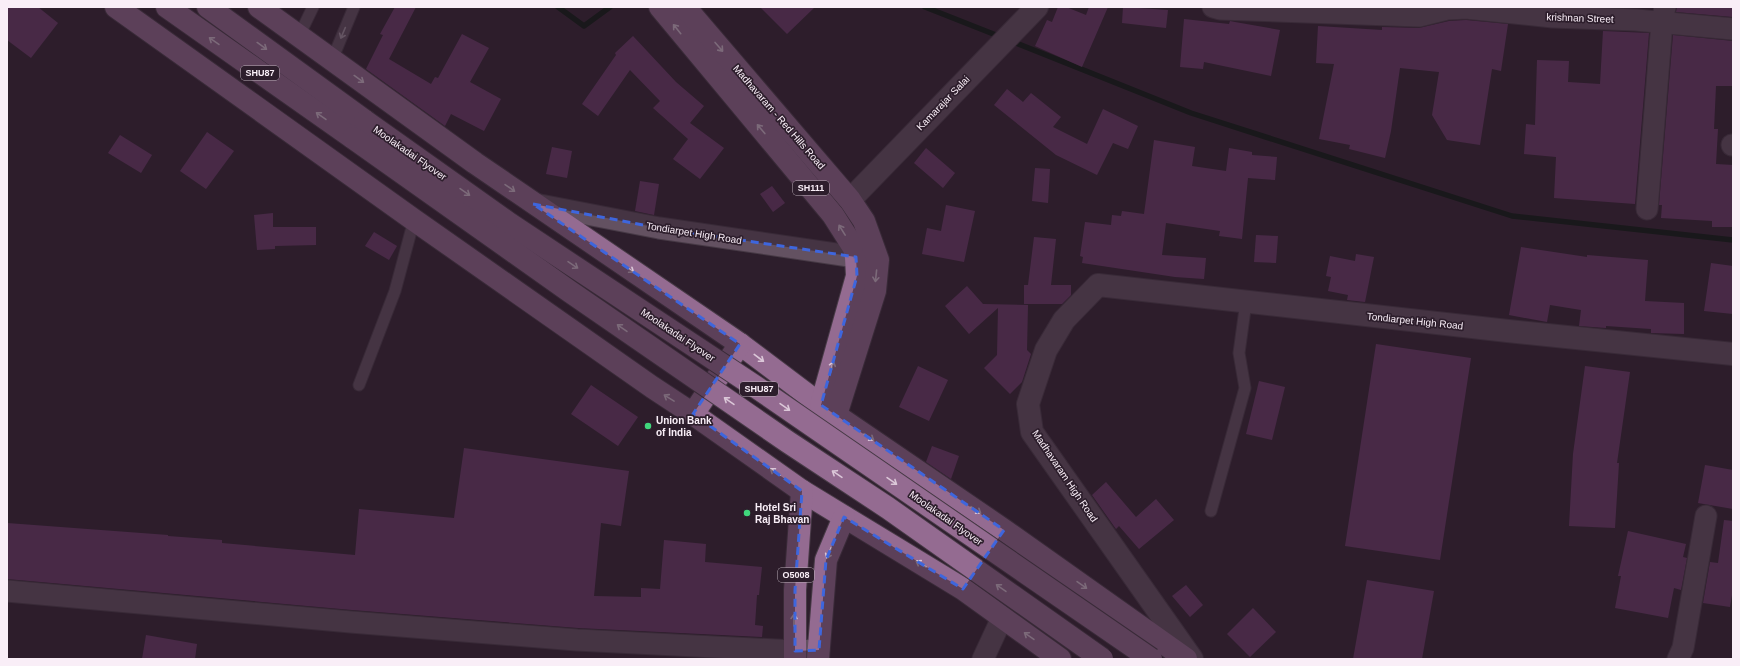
<svg xmlns="http://www.w3.org/2000/svg" width="1740" height="666" viewBox="0 0 1740 666" font-family="Arial,sans-serif">
	<style>
		.lines { fill: none; stroke-linecap: round; stroke-linejoin: round }
		.stream { stroke: #021307; stroke-width: 5.5 }
		.building { fill: #693867 }
		.lane-casing { stroke: #473a46; stroke-width: 13 }
		.street-casing { stroke: #473a46; stroke-width: 23 }
		.secondary-casing { stroke: #473a46; stroke-width: 24 }
		.primary-casing { stroke: #473a46; stroke-width: 24 }
		.lane { stroke: #635161; stroke-width: 11 }
		.street { stroke: #635161; stroke-width: 21 }
		.secondary { stroke: #635161; stroke-width: 22 }
		.primary { stroke: #946b91; stroke-width: 22 }
		.primary-bridge-casing { stroke: #473a46; stroke-width: 24; stroke-linecap: butt }
		.primary-bridge { stroke: #946b91; stroke-width: 22 }
		.oneway { stroke: #dbc7d8 }
		.oneway2 { stroke: #a698a4 }
		.marked { fill: none; stroke: #3e66dd; stroke-width: 3; stroke-dasharray: 8 5; stroke-linejoin: round }
		.poi-dot { fill: #40d77c; stroke: #2d1e2c; stroke-width: 1.5 }
		.labels { text-anchor: middle; dominant-baseline: central; stroke-width: 3.5; stroke-linejoin: round; paint-order: stroke }
		.shield { fill: #2d1e2c; stroke: #bcb0ba; stroke-width: 1 }
		.shield-label { font-size: 9px; font-weight: bold; fill: #f9eef7 }
		.street-label { font-size: 10px; fill: #f9eef7; stroke: #2d1e2c }
		.poi-label { font-size: 10px; font-weight: bold; fill: #f9eef7; stroke: #2d1e2c; text-anchor: start }
	</style>
	<rect width="100%" height="100%" fill="#2d1e2c"/>
	<g class="lines">
		<g class="stream">
			<path d="M 558,7 L 584,26 L 610,7"/>
			<path d="M 925,7 L 1001,37"/>
			<path d="M 1011,41 L 1191,113 L 1512,216 L 1733,240"/>
		</g>
	</g>
	<g class="building">
		<path d="M 7,7 L 38,7 L 58,23 L 31,58 L 7,40 Z"/>
		<path d="M 395,7 L 416,7 L 389,59 L 431,84 L 435,77 L 438,78 L 462,34 L 489,48 L 470,82 L 501,99 L 484,131 L 451,114 L 445,126 L 366,69 L 383,35 L 380,34 Z"/>
		<path d="M 760,7 L 815,7 L 787,34 Z"/>
		<path d="M 1058,7 L 1066,7 L 1086,15 L 1089,7 L 1108,7 L 1082,67 L 1035,46 L 1047,20 L 1052,22 Z"/>
		<path d="M 1123,7 L 1168,10 L 1166,28 L 1122,23 Z"/>
		<path d="M 1677,7 L 1733,7 L 1733,17 L 1676,12 Z"/>
		<path d="M 1184,19 L 1229,24 L 1230,21 L 1235,22 L 1280,30 L 1271,76 L 1204,62 L 1203,69 L 1180,67 Z"/>
		<path d="M 1466,20 L 1508,24 L 1501,71 L 1492,69 L 1480,145 L 1447,140 L 1432,115 L 1439,72 L 1400,68 L 1391,131 L 1385,158 L 1349,149 L 1350,145 L 1319,139 L 1334,64 L 1316,63 L 1318,26 L 1382,30 L 1382,27 L 1419,28 L 1449,21 Z"/>
		<path d="M 1603,31 L 1649,33 L 1635,204 L 1554,198 L 1556,157 L 1524,154 L 1526,124 L 1535,125 L 1537,60 L 1569,61 L 1568,82 L 1600,84 Z"/>
		<path d="M 1673,35 L 1733,41 L 1733,86 L 1716,86 L 1714,129 L 1718,129 L 1716,164 L 1733,165 L 1733,227 L 1712,227 L 1712,221 L 1661,218 L 1662,205 L 1659,205 Z"/>
		<path d="M 633,36 L 676,82 L 704,106 L 690,123 L 724,148 L 700,179 L 673,159 L 688,139 L 653,108 L 660,101 L 630,70 L 598,116 L 582,104 L 616,55 L 615,53 Z"/>
		<path d="M 1007,89 L 1023,102 L 1031,93 L 1061,117 L 1053,127 L 1087,144 L 1103,109 L 1138,126 L 1128,149 L 1113,143 L 1097,175 L 1056,155 L 994,105 Z"/>
		<path d="M 207,132 L 234,151 L 206,189 L 180,171 Z"/>
		<path d="M 120,135 L 152,155 L 141,173 L 108,153 Z"/>
		<path d="M 1154,140 L 1195,147 L 1192,166 L 1226,171 L 1229,148 L 1252,152 L 1252,155 L 1277,157 L 1275,180 L 1248,178 L 1242,239 L 1219,236 L 1220,231 L 1166,223 L 1162,255 L 1206,258 L 1204,279 L 1175,277 L 1082,263 L 1083,257 L 1080,256 L 1085,222 L 1111,225 L 1112,215 L 1121,216 L 1122,211 L 1144,214 Z"/>
		<path d="M 552,147 L 572,151 L 567,178 L 546,174 Z"/>
		<path d="M 926,148 L 955,173 L 943,188 L 914,163 Z"/>
		<path d="M 1035,168 L 1050,169 L 1048,203 L 1032,201 Z"/>
		<path d="M 640,181 L 659,184 L 654,215 L 635,211 Z"/>
		<path d="M 772,186 L 785,203 L 773,212 L 760,194 Z"/>
		<path d="M 946,205 L 975,211 L 964,262 L 922,254 L 927,228 L 941,231 Z"/>
		<path d="M 273,213 L 273,227 L 316,227 L 316,245 L 275,246 L 275,249 L 257,250 L 254,215 Z"/>
		<path d="M 374,232 L 397,246 L 389,260 L 365,246 Z"/>
		<path d="M 1256,235 L 1278,236 L 1276,263 L 1254,262 Z"/>
		<path d="M 1034,237 L 1056,239 L 1051,285 L 1071,285 L 1071,295 L 1062,304 L 1024,304 L 1024,285 L 1028,285 Z"/>
		<path d="M 1521,247 L 1587,257 L 1587,255 L 1648,260 L 1645,301 L 1684,303 L 1684,334 L 1651,333 L 1651,329 L 1606,326 L 1606,328 L 1579,326 L 1581,310 L 1550,305 L 1547,322 L 1509,315 Z"/>
		<path d="M 1356,254 L 1374,257 L 1365,302 L 1347,300 L 1348,295 L 1328,291 L 1331,277 L 1326,276 L 1330,256 L 1355,261 Z"/>
		<path d="M 1711,263 L 1733,266 L 1733,314 L 1704,311 Z"/>
		<path d="M 967,286 L 983,304 L 1028,305 L 1027,350 L 1031,354 L 1022,382 L 1010,394 L 984,368 L 997,355 L 998,308 L 969,334 L 945,306 Z"/>
		<path d="M 1376,344 L 1471,358 L 1440,560 L 1345,546 Z"/>
		<path d="M 918,366 L 948,380 L 929,421 L 899,407 Z"/>
		<path d="M 1585,366 L 1630,372 L 1617,463 L 1619,463 L 1615,528 L 1569,526 L 1573,454 Z"/>
		<path d="M 1259,381 L 1285,387 L 1272,440 L 1246,434 Z"/>
		<path d="M 591,385 L 638,417 L 618,446 L 571,414 Z"/>
		<path d="M 932,446 L 959,456 L 951,479 L 926,462 Z"/>
		<path d="M 464,448 L 629,471 L 621,526 L 601,523 L 594,596 L 641,597 L 641,588 L 660,589 L 664,540 L 706,544 L 705,562 L 762,567 L 759,595 L 757,595 L 755,625 L 763,626 L 762,637 L 578,628 L 352,610 L 7,579 L 7,523 L 168,535 L 168,536 L 222,540 L 222,543 L 355,555 L 359,509 L 454,518 Z"/>
		<path d="M 1705,465 L 1733,470 L 1733,509 L 1698,503 Z"/>
		<path d="M 1106,482 L 1136,517 L 1156,499 L 1174,520 L 1139,549 L 1119,526 L 1116,529 L 1092,495 Z"/>
		<path d="M 1724,520 L 1733,521 L 1733,589 L 1730,607 L 1703,603 L 1710,562 L 1718,563 Z"/>
		<path d="M 1628,531 L 1686,544 L 1683,557 L 1687,558 L 1681,590 L 1674,588 L 1668,618 L 1615,608 L 1621,576 L 1618,576 Z"/>
		<path d="M 1367,580 L 1434,591 L 1422,659 L 1353,659 Z"/>
		<path d="M 1186,585 L 1203,605 L 1190,617 L 1172,596 Z"/>
		<path d="M 1253,608 L 1276,632 L 1250,657 L 1227,634 Z"/>
		<path d="M 146,635 L 197,644 L 195,659 L 142,659 Z"/>
	</g>
	<g class="lines">
		<g class="lane-casing">
			<g id="lane">
				<path d="M 299,36 L 313,7"/>
				<path d="M 332,60 L 354,7"/>
				<path d="M 359,385 L 395,291 L 414,220"/>
				<path d="M 1211,511 L 1245,388 L 1239,353 L 1246,302"/>
			</g>
		</g>
		<g class="street-casing">
			<g id="street">
				<path d="M 1213,7 L 1220,9 L 1419,16 L 1447,9 L 1466,8 L 1553,17 L 1636,20 L 1733,29"/>
				<path d="M 1732,145 L 1733,145"/>
				<path d="M 535,204 L 659,228 L 856,257"/>
				<path d="M 1647,209 L 1662,22 L 1665,7"/>
				<path d="M 7,591 L 351,622 L 577,640 L 795,651 L 819,650"/>
				<path d="M 983,659 L 1002,618"/>
				<path d="M 1678,659 L 1683,648 L 1706,516"/>
			</g>
		</g>
		<g class="secondary-casing">
			<g id="secondary">
				<path d="M 850,200 L 1037,7"/>
				<path d="M 1192,659 L 1032,432 L 1028,404 L 1046,350 L 1064,320 L 1098,285 L 1508,331 L 1733,354"/>
			</g>
		</g>
		<g class="primary-casing">
			<g id="primary">
				<path d="M 116,7 L 414,220 L 652,387 L 693,414 L 802,491 L 963,589 L 1060,659"/>
				<path d="M 167,7 L 353,138"/>
				<path d="M 208,7 L 365,121"/>
				<path d="M 259,7 L 475,163 L 740,344 L 821,405 L 1004,530 L 1186,659"/>
				<path d="M 660,7 L 833,215 L 854,248 L 856,257 L 857,276 L 821,405"/>
				<path d="M 685,7 L 850,200 L 864,221 L 878,260 L 875,291 L 836,415"/>
				<path d="M 693,414 L 740,344"/>
				<path d="M 795,659 L 795,590 L 802,491"/>
				<path d="M 818,659 L 826,560 L 844,517"/>
			</g>
		</g>
		<use href="#lane" class="lane"/>
		<use href="#street" class="street"/>
		<use href="#secondary" class="secondary"/>
		<use href="#primary" class="primary"/>
		<g class="primary-bridge-casing">
			<g id="primary-bridge">
				<path d="M 365,121 L 510,224 L 756,387 L 1151,659"/>
				<path d="M 353,138 L 569,291 L 788,442 L 888,508 L 1102,659"/>
			</g>
		</g>
		<use href="#primary-bridge" class="primary-bridge"/>
	</g>
	<defs><path id="oneway-shaft" d="M-6 0H5M1.5-3L5.5 0L1.5 3" fill="none" stroke-width="1.6" stroke-linecap="round" stroke-linejoin="round"/></defs>
	<g class="oneway">
		<use href="#oneway-shaft" transform="translate(677 29) rotate(-129)"/>
		<use href="#oneway-shaft" transform="translate(214 41) rotate(-145)"/>
		<use href="#oneway-shaft" transform="translate(262 46) rotate(36)"/>
		<use href="#oneway-shaft" transform="translate(719 47) rotate(49)"/>
		<use href="#oneway-shaft" transform="translate(359 79) rotate(36)"/>
		<use href="#oneway-shaft" transform="translate(321 116) rotate(-145)"/>
		<use href="#oneway-shaft" transform="translate(761 129) rotate(-130)"/>
		<use href="#oneway-shaft" transform="translate(510 188) rotate(35)"/>
		<use href="#oneway-shaft" transform="translate(465 192) rotate(35)"/>
		<use href="#oneway-shaft" transform="translate(842 230) rotate(-122)"/>
		<use href="#oneway-shaft" transform="translate(573 265) rotate(34)"/>
		<use href="#oneway-shaft" transform="translate(629 269) rotate(34)"/>
		<use href="#oneway-shaft" transform="translate(876 276) rotate(96)"/>
		<use href="#oneway-shaft" transform="translate(622 328) rotate(-145)"/>
		<use href="#oneway-shaft" transform="translate(759 358) rotate(37)"/>
		<use href="#oneway-shaft" transform="translate(832 367) rotate(-75)"/>
		<use href="#oneway-shaft" transform="translate(669 398) rotate(-148)"/>
		<use href="#oneway-shaft" transform="translate(729 401) rotate(-145)"/>
		<use href="#oneway-shaft" transform="translate(785 407) rotate(35)"/>
		<use href="#oneway-shaft" transform="translate(869 437) rotate(34)"/>
		<use href="#oneway-shaft" transform="translate(775 472) rotate(-145)"/>
		<use href="#oneway-shaft" transform="translate(837 474) rotate(-146)"/>
		<use href="#oneway-shaft" transform="translate(892 481) rotate(35)"/>
		<use href="#oneway-shaft" transform="translate(976 510) rotate(34)"/>
		<use href="#oneway-shaft" transform="translate(829 553) rotate(113)"/>
		<use href="#oneway-shaft" transform="translate(921 564) rotate(-149)"/>
		<use href="#oneway-shaft" transform="translate(1082 585) rotate(35)"/>
		<use href="#oneway-shaft" transform="translate(1001 588) rotate(-145)"/>
		<use href="#oneway-shaft" transform="translate(794 620) rotate(-90)"/>
		<use href="#oneway-shaft" transform="translate(1029 636) rotate(-145)"/>
	</g>
	<use class="oneway2" href="#oneway-shaft" transform="translate(343 33) rotate(113)"/>
	<path d="M0 0H1740V666H0ZM 533,204 L 659,228 L 856,257 L 857,276 L 821,405 L 1004,530 L 963,589 L 844,517 L 826,560 L 819,650 L 795,651 L 795,590 L 802,491 L 693,414 L 740,344 Z" fill="#2d1e2c" fill-opacity=".55" fill-rule="evenodd"/>
	<path class="marked" d="M 533,204 L 659,228 L 856,257 L 857,276 L 821,405 L 1004,530 L 963,589 L 844,517 L 826,560 L 819,650 L 795,651 L 795,590 L 802,491 L 693,414 L 740,344 Z"/>
	<g class="poi-dot">
		<circle cx="648" cy="426" r="4"/>
		<circle cx="747" cy="513" r="4"/>
	</g>
	<g class="labels">
		<g class="shield">
			<rect x="241" y="66" width="38" height="14" rx="3"/>
			<rect x="793" y="181" width="36" height="14" rx="3"/>
			<rect x="740" y="382" width="38" height="14" rx="3"/>
			<rect x="778" y="568" width="36" height="14" rx="3"/>
		</g>
		<g class="shield-label">
			<text x="260" y="73">SHU87</text>
			<text x="811" y="188">SH111</text>
			<text x="759" y="389">SHU87</text>
			<text x="796" y="575">O5008</text>
		</g>
		<g class="street-label">
			<text transform="translate(1580 18) rotate(2)">krishnan Street</text>
			<text transform="translate(943 103) rotate(-46)">Kamarajar Salai</text>
			<text transform="translate(779 117) rotate(49)">Madhavaram - Red Hills Road</text>
			<text transform="translate(410 153) rotate(35)">Moolakadai Flyover</text>
			<text transform="translate(694 233) rotate(9)">Tondiarpet High Road</text>
			<text transform="translate(1415 321) rotate(6)">Tondiarpet High Road</text>
			<text transform="translate(678 335) rotate(34)">Moolakadai Flyover</text>
			<text transform="translate(1065 476) rotate(56)">Madhavaram High Road</text>
			<text transform="translate(946 518) rotate(35)">Moolakadai Flyover</text>
		</g>
		<g class="poi-label">
			<text x="656" y="420">Union Bank<tspan x="656" dy="12">of India</tspan></text>
			<text x="755" y="507">Hotel Sri<tspan x="755" dy="12">Raj Bhavan</tspan></text>
		</g>
	</g>
	<rect width="1740" height="666" fill="none" stroke="#f9eef7" stroke-width="16"/>
</svg>
